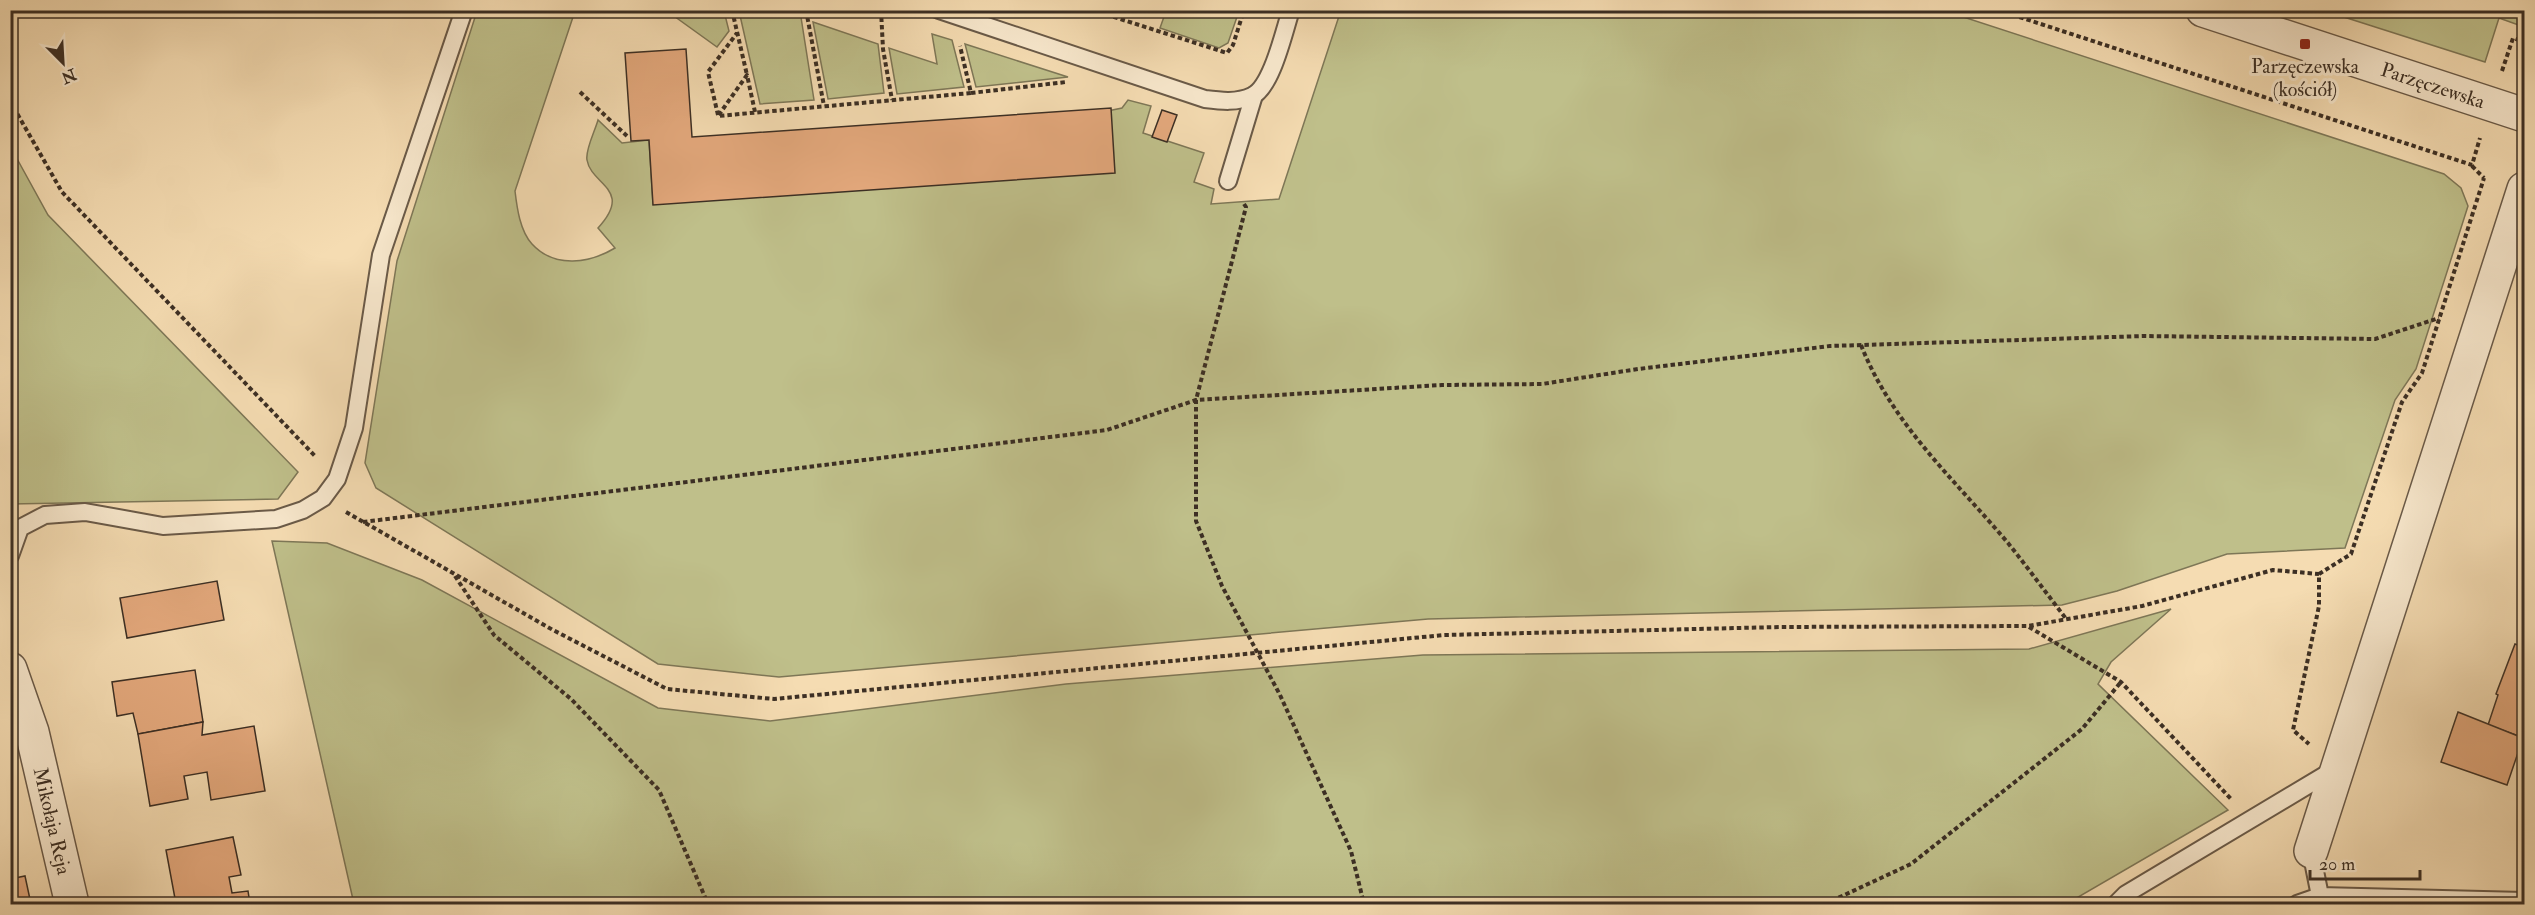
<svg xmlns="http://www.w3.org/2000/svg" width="2535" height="915" viewBox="0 0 2535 915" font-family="'IM FELL Double Pica',serif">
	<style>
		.green { fill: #bfbf8a; stroke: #7e7757; stroke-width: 1.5 }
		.building { fill: #e3a87c; stroke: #3c2f24; stroke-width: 1.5 }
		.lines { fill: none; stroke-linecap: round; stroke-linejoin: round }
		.service-casing { stroke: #6a5a48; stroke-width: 20 }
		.minor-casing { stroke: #6a5a48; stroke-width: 36 }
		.tertiary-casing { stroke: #6a5a48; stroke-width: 36 }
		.path { stroke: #3c2f24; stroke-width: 4; stroke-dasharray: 4.5 3; stroke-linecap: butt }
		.service { stroke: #f8e8cd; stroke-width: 16 }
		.minor { stroke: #f8e8cd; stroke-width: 33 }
		.tertiary { stroke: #f8e8cd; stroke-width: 33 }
		.poi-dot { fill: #8f2418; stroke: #f8e8cd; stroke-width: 2 }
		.labels { text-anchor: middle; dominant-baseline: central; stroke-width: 6; stroke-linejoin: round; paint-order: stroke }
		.poi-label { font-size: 20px; fill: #3c2f24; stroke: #f8e8cd }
		.street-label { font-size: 20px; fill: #3c2f24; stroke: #f8e8cd }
	</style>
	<rect width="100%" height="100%" fill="#f5dcb2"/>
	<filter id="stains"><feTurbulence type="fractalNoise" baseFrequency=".00333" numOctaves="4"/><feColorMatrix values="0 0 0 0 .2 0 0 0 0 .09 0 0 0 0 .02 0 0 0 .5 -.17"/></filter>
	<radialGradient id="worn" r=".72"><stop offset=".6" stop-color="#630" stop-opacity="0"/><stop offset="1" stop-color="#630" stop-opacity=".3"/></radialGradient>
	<g class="green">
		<path d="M 1341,10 L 1945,11 L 2444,174 L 2461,188 L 2468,206 L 2416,369 L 2395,400 L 2345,548 L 2227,554 L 2117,591 L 2062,605 L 1428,619 L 779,677 L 658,664 L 376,488 L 365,463 L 397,261 L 477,11 L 575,11 L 515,191 C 517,208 520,231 532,244 C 555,269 590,263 615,248 L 598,228 C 634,189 591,185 587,160 C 585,150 595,131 598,120 L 622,143 L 649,140 L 653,204 L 1122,108 L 1128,100 L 1151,106 L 1143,133 L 1204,153 L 1194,182 L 1214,189 L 1211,204 L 1279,199 Z"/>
		<path d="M 667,11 L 724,11 L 729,31 L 717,47 Z"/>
		<path d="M 739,11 L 800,11 L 814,100 L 760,104 Z"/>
		<path d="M 1166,11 L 1166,10 L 1239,11 L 1228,43 L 1219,48 L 1160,28 Z"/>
		<path d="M 2325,11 L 2524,11 L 2524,27 L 2499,18 L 2485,62 Z"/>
		<path d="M 813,22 L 878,44 L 884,93 L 828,99 Z"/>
		<path d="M 932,34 L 952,40 L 964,87 L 897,94 L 889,48 L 937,64 Z"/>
		<path d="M 965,44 L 1068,77 L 976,87 Z"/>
		<path d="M 10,146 L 48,215 L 298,472 L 278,499 L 11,504 Z"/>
		<path d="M 272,541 L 327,543 L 422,580 L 658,708 L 770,721 L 1066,684 L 1423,655 L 2029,649 L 2171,609 L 2111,662 L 2098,684 L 2228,810 L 2073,900 L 2071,904 L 354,904 Z"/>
	</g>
	<g class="building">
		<path d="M 686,49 L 692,137 L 1111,108 L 1115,173 L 653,205 L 649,140 L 631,141 L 625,53 Z"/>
		<path d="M 1162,110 L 1177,115 L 1167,142 L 1152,137 Z"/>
		<path d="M 217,581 L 224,620 L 127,638 L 120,598 Z"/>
		<path d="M 2515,644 L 2524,647 L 2524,738 L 2488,725 L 2498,695 L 2496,694 Z"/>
		<path d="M 195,670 L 203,722 L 138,734 L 133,713 L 117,716 L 112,682 Z"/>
		<path d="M 2458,712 L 2523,738 L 2507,785 L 2441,762 Z"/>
		<path d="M 203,722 L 202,735 L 254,726 L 265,791 L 211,800 L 207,772 L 184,776 L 188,799 L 150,806 L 138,734 Z"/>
		<path d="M 233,837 L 241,875 L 229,877 L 232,893 L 248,891 L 250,904 L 176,904 L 166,850 Z"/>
		<path d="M 25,876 L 31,904 L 10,904 L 10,879 Z"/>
	</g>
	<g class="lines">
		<g class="service-casing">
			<g id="service">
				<path d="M 939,10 L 1205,99 C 1221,101 1237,103 1252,96 C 1272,87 1284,31 1291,10"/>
				<path d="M 1228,181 L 1254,95"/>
				<path d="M 10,556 L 20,528 L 45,515 L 85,512 L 163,526 L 276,519 L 303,510 L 323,498 L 337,479 L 354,428 L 381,255 L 464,10"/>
				<path d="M 2311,851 L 2320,896 L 2524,901"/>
				<path d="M 2116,904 L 2126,894 L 2335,769"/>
				<path d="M 2297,904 L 2320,896 L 2320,904"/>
			</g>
		</g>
		<g class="minor-casing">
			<g id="minor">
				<path id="s1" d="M 10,669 L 32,732 L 72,904"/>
				<path d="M 2311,851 L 2524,189"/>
			</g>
		</g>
		<g class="tertiary-casing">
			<g id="tertiary">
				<path id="s2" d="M 2203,10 L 2524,115"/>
			</g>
		</g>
		<g class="path">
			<path d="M 732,10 L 747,75"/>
			<path d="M 806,10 L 824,106"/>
			<path d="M 881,10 L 883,49 L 892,100"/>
			<path d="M 1092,10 L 1227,53 L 1233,45 L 1244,10"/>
			<path d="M 1998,10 L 2472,165 L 2480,138"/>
			<path d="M 2502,71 L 2513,38 L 2524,42"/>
			<path d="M 580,92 L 627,136"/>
			<path d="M 971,93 L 1066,82"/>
			<path d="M 10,101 L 62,192 L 316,457"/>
			<path d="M 755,112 L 747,75 L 718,116 L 971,93 L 960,46"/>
			<path d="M 718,115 L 708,72 L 737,33"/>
			<path d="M 2472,166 L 2484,178"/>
			<path d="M 1244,204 L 1246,207 L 1196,400 L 1196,521 L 1222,586 L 1280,695 L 1351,851 L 1364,904"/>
			<path d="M 1861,345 C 1892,424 1954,479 2008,543 C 2028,568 2047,594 2067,620"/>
			<path d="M 346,512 L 553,630 L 667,689 L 774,699 L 1444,635 L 1780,627 L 2028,626 L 2142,606 L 2273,570 L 2319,574 L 2319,606 L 2293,730 L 2309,744"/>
			<path d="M 363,522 L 1107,430 L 1196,400 L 1442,385 L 1542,384 L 1638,369 L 1830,346 L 2144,336 L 2375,339 L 2439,318"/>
			<path d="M 2319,574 L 2351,554 L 2402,402 L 2422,373 L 2484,178"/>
			<path d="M 455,576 L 494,635 L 571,699 L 659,790 L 708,904"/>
			<path d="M 2029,627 L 2121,682 L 2231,799"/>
			<path d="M 1825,904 L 1911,864 L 2082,729 L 2121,682"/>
		</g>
		<use href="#service" class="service"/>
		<use href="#minor" class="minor"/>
		<use href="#tertiary" class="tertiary"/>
	</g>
	<rect class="poi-dot" x="2299" y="38" width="12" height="12" rx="3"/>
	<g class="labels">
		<g class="poi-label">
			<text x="2305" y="66">Parzęczewska<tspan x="2305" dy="23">(kościół)</tspan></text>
		</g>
		<g class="street-label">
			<text stroke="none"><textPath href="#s2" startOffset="242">Parzęczewska</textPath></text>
			<text stroke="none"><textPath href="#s1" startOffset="158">Mikołaja Reja</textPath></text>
		</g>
	</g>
	<rect width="2535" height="915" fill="none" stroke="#f5dcb2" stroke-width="36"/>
	<rect x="12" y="12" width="2511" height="891" fill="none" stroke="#3c2f24" stroke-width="3"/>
	<rect x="18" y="18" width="2499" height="879" fill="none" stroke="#3c2f24" stroke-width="1.5"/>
	<g transform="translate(63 63) rotate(156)" stroke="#f8e8cd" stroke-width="4.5" paint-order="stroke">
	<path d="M0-4.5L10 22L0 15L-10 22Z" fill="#3c2f24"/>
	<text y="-9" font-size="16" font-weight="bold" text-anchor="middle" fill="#3c2f24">N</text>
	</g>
	<path d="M2310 870v9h110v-9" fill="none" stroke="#3c2f24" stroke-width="3"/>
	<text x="2319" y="870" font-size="18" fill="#3c2f24" stroke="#f8e8cd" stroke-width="4.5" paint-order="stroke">20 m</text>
	<rect width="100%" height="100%" filter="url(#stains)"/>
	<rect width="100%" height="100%" fill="url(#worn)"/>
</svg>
